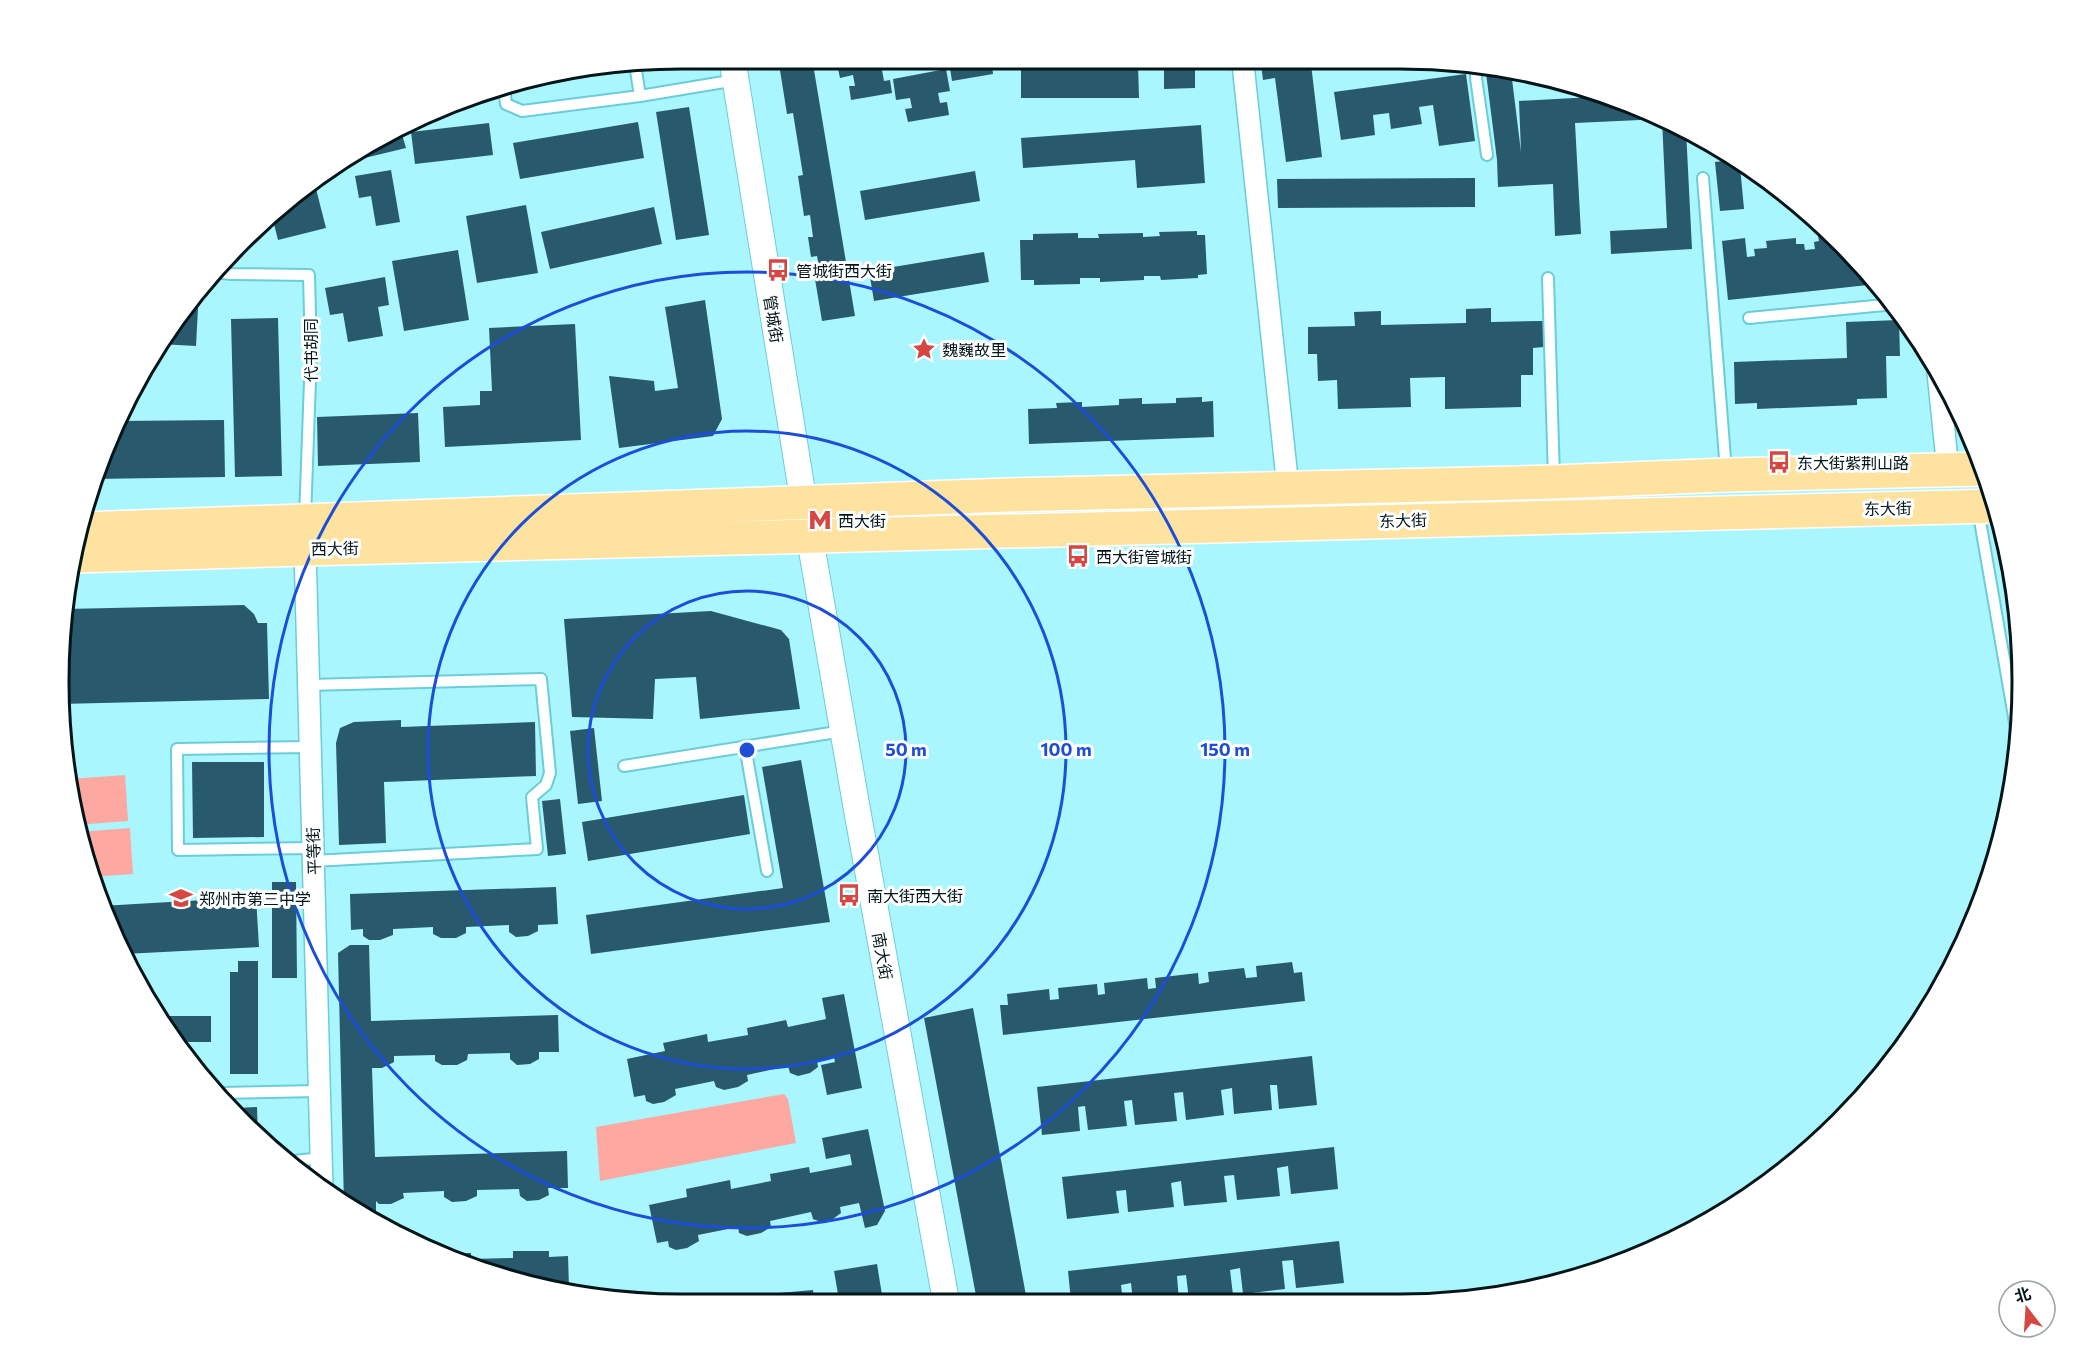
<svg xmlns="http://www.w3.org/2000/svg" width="2081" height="1363" viewBox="0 0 2081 1363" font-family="Commissioner,'Noto Sans SC',sans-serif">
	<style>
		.green { fill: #fda9a1 }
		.building { fill: #29596c }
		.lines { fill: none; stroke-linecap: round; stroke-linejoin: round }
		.service-casing { stroke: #6bcdd8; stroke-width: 14 }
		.minor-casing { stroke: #6bcdd8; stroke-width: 24 }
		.tertiary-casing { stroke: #6bcdd8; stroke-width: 28 }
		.primary-casing { stroke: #fff; stroke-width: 36 }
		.service { stroke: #fff; stroke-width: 10 }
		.minor { stroke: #fff; stroke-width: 21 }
		.tertiary { stroke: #fff; stroke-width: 26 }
		.primary { stroke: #fee2a0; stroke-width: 33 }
		.ring { fill: none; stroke: #1d4ed8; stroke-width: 3 }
		.labels { text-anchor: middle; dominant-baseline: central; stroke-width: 6; stroke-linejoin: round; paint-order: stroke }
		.poi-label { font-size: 16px; fill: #021619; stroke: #fff; text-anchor: start }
		.street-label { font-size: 16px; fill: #021619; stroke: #fff }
		.rim { fill: none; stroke: #021619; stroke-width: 3 }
		.centre { fill: #1d4ed8; stroke: #fff; stroke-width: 3 }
		.ring-label { font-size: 18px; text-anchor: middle; font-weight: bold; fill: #1d4ed8; stroke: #fff; stroke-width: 6; stroke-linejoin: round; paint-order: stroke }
	</style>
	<rect width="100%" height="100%" fill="#aaf6ff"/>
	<g class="green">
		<path d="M 125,775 L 128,821 L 77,825 L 69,779 Z"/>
		<path d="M 130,828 L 133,874 L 91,877 L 78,832 Z"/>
		<path d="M 784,1094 L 788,1099 L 796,1143 L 600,1181 L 596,1127 Z"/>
	</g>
	<g class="building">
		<path d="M 600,64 L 623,64 L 623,69 L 517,87 L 516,83 Z"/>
		<path d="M 779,64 L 813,64 L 855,316 L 822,321 L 815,279 L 821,278 L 817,256 L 811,257 L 808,237 L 813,237 L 810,215 L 804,216 L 798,176 L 803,175 L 793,113 L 787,114 Z"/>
		<path d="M 837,64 L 893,64 L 893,68 L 882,70 L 884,81 L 890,80 L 892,93 L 851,100 L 849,86 L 855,86 L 853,75 L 840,78 Z"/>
		<path d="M 956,64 L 992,64 L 993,74 L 952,81 L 950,68 L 956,67 Z"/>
		<path d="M 1021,64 L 1138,64 L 1139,98 L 1021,98 Z"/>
		<path d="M 1164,64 L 1195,64 L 1195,88 L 1164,89 Z"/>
		<path d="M 1261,64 L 1311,64 L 1322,157 L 1286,162 L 1275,78 L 1263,80 Z"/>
		<path d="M 1485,65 L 1511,71 L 1521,152 L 1519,101 L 1611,96 L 1675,123 L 1686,130 L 1692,249 L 1611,254 L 1610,231 L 1667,228 L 1662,119 L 1575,123 L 1581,234 L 1555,236 L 1553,184 L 1498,187 L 1497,160 Z"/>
		<path d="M 946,69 L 950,91 L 938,93 L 940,103 L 947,102 L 949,115 L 908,122 L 905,109 L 912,108 L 910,98 L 896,100 L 893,79 Z"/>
		<path d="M 1466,74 L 1475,141 L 1439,146 L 1433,105 L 1419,107 L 1422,124 L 1391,129 L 1389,113 L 1373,115 L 1375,135 L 1341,140 L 1334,92 Z"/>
		<path d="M 689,107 L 709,235 L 676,240 L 656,112 Z"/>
		<path d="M 638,122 L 644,158 L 520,179 L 513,143 Z"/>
		<path d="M 489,123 L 493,155 L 415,164 L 411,132 Z"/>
		<path d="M 1201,125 L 1205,183 L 1137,188 L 1135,160 L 1023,168 L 1021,138 Z"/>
		<path d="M 401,131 L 406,148 L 348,162 L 347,158 Z"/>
		<path d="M 1731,160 L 1740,166 L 1744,209 L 1720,211 L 1715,162 Z"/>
		<path d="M 391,170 L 400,222 L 376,226 L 371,196 L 359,198 L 355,176 Z"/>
		<path d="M 975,171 L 980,201 L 865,220 L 860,191 Z"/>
		<path d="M 1475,178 L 1475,207 L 1278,208 L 1277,179 Z"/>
		<path d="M 314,181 L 326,228 L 278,240 L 272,216 Z"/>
		<path d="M 526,205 L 538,273 L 477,283 L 466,216 Z"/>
		<path d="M 654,207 L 662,244 L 550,269 L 541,232 Z"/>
		<path d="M 1197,231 L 1197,235 L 1205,235 L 1207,274 L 1198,275 L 1198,278 L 1161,280 L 1160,276 L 1144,276 L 1144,280 L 1100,282 L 1100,278 L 1080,278 L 1080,284 L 1034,285 L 1034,280 L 1021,280 L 1020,240 L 1033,240 L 1033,234 L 1078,233 L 1078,238 L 1099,238 L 1098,234 L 1143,233 L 1143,237 L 1160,236 L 1159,232 Z"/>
		<path d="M 1830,234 L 1877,284 L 1728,300 L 1722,241 L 1745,238 L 1747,257 L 1755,256 L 1754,249 L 1767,248 L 1766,241 L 1796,238 L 1796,244 L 1804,244 L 1805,250 L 1815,249 L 1814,242 L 1819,241 L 1818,236 Z"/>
		<path d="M 458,250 L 469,320 L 404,331 L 392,261 Z"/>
		<path d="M 984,252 L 989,282 L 874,301 L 869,271 Z"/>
		<path d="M 385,277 L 389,305 L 378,307 L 383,336 L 348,342 L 343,313 L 330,315 L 325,288 Z"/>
		<path d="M 199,289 L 196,346 L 160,344 L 187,302 Z"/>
		<path d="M 705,300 L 722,419 L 713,436 L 619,448 L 609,376 L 654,381 L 655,391 L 678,388 L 665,307 Z"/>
		<path d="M 1491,308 L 1491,322 L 1543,321 L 1543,347 L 1533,348 L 1533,375 L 1521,375 L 1521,407 L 1445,409 L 1445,377 L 1410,378 L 1411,407 L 1338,409 L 1337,380 L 1318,381 L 1317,354 L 1308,354 L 1308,327 L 1355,326 L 1354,312 L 1381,311 L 1381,325 L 1466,323 L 1466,309 Z"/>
		<path d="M 278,318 L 282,476 L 235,477 L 231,319 Z"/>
		<path d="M 1899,320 L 1900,356 L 1886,356 L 1887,398 L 1857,399 L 1857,405 L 1757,409 L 1757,403 L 1735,404 L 1734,362 L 1847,358 L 1846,322 Z"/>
		<path d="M 575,324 L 581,440 L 445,447 L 443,407 L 480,405 L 480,391 L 492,391 L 489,328 Z"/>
		<path d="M 1202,397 L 1202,402 L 1213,401 L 1214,437 L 1029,444 L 1028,409 L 1057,408 L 1056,403 L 1082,402 L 1082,407 L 1119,405 L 1119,399 L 1142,398 L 1142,404 L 1176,403 L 1176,398 Z"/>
		<path d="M 418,413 L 420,462 L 318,466 L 317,417 Z"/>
		<path d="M 224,420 L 225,477 L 93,479 L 119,421 Z"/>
		<path d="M 244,605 L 254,614 L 258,623 L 267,623 L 269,699 L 60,704 L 60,641 L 66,609 Z"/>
		<path d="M 711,611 L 781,630 L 789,639 L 800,709 L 700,719 L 696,677 L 655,679 L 653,719 L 572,717 L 564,619 Z"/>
		<path d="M 401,720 L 401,727 L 535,722 L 536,776 L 384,782 L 386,843 L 339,845 L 336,743 L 340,728 L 354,722 Z"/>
		<path d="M 594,728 L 602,801 L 578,804 L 570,731 Z"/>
		<path d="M 801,760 L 830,922 L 591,954 L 586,915 L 783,888 L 762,767 Z"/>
		<path d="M 192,762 L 264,762 L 264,837 L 193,838 Z"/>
		<path d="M 744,795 L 750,834 L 588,861 L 582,822 Z"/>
		<path d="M 560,799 L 566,854 L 548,856 L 542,801 Z"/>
		<path d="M 272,882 L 296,882 L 297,978 L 272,978 Z"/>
		<path d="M 556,887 L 558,924 L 538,925 L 538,931 L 528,936 L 516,937 L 509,932 L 509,925 L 466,927 L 466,933 L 456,938 L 441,938 L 433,934 L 433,927 L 393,929 L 393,935 L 380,940 L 369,940 L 363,936 L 363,929 L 351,930 L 350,894 Z"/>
		<path d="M 256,897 L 259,947 L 124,954 L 106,920 L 101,906 Z"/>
		<path d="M 350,945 L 369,945 L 371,1021 L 558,1015 L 559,1052 L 539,1052 L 539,1059 L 530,1064 L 517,1065 L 510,1059 L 510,1053 L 468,1054 L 467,1060 L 457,1065 L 442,1065 L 435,1061 L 435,1055 L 394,1056 L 394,1062 L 382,1068 L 372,1068 L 375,1157 L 567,1151 L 568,1188 L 548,1188 L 549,1195 L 539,1200 L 527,1201 L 520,1196 L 519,1189 L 477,1190 L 477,1196 L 466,1201 L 452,1202 L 444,1197 L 444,1191 L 403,1193 L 404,1198 L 391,1204 L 379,1204 L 376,1201 L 376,1221 L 344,1204 L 338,953 Z"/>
		<path d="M 238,961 L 258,961 L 258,1074 L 230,1074 L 230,972 L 238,972 Z"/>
		<path d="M 1292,962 L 1294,973 L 1302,972 L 1305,1001 L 1003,1035 L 1000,1005 L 1008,1005 L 1007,994 L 1049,989 L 1050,1000 L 1059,999 L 1058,988 L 1097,984 L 1098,995 L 1105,994 L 1104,983 L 1147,978 L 1148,989 L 1156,988 L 1155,978 L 1198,973 L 1199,984 L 1209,982 L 1208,972 L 1244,968 L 1246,978 L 1257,977 L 1256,966 Z"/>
		<path d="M 844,994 L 862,1088 L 827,1095 L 821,1065 L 835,1062 L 834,1057 L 817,1061 L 818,1067 L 810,1073 L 798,1076 L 790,1073 L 788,1066 L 747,1075 L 748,1081 L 738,1087 L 724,1090 L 716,1087 L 714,1081 L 675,1089 L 676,1095 L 664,1102 L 653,1104 L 646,1101 L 645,1095 L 634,1097 L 627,1059 L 665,1051 L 663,1043 L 707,1034 L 708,1042 L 748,1035 L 747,1028 L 786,1020 L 788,1027 L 826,1019 L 822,998 Z"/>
		<path d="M 973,1008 L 1027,1301 L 977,1301 L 924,1018 Z"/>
		<path d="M 157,1016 L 211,1016 L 211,1042 L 176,1042 L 163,1027 Z"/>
		<path d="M 1312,1056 L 1317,1105 L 1279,1109 L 1277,1085 L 1270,1085 L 1272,1110 L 1234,1114 L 1232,1088 L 1221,1090 L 1224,1115 L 1186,1120 L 1183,1092 L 1174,1093 L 1177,1121 L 1135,1125 L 1132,1100 L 1124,1101 L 1127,1126 L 1088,1130 L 1085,1106 L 1078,1107 L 1080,1131 L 1042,1135 L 1037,1087 Z"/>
		<path d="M 230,1103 L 237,1103 L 237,1108 L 257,1107 L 258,1136 Z"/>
		<path d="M 868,1129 L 885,1211 L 877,1225 L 865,1228 L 859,1203 L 840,1207 L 841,1213 L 833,1219 L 821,1222 L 813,1219 L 811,1212 L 770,1221 L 771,1227 L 761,1233 L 747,1236 L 739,1233 L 738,1227 L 698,1235 L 699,1241 L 687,1248 L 676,1250 L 669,1247 L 668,1241 L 657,1243 L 649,1205 L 687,1197 L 686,1189 L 730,1180 L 731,1189 L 771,1181 L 770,1174 L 809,1167 L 810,1173 L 852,1165 L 850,1154 L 826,1159 L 822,1138 Z"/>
		<path d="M 1334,1147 L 1338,1189 L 1291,1194 L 1288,1166 L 1277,1168 L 1280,1196 L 1237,1200 L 1234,1175 L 1224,1176 L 1227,1202 L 1184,1206 L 1181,1181 L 1171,1183 L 1174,1207 L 1128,1212 L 1126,1190 L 1116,1191 L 1119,1213 L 1067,1219 L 1062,1177 Z"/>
		<path d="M 1339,1241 L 1344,1283 L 1296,1288 L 1293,1260 L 1282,1261 L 1285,1289 L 1243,1294 L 1240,1268 L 1230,1270 L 1233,1295 L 1189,1300 L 1186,1275 L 1177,1276 L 1179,1301 L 1133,1302 L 1131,1283 L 1121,1285 L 1123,1302 L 1071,1301 L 1068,1271 Z"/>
		<path d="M 513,1251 L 549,1251 L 549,1257 L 568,1256 L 569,1288 L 561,1289 L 437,1254 L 471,1253 L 471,1259 L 513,1258 Z"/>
		<path d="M 877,1264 L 883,1301 L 839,1300 L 834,1271 Z"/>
		<path d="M 813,1290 L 814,1300 L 723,1300 L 722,1298 Z"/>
	</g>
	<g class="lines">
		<g class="service-casing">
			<g id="service">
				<path d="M 635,64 L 640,96"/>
				<path d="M 1476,64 L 1476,78 L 1487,155"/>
				<path d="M 504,86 L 506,104 L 522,111 L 640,96 L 736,80"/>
				<path d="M 1703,178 L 1726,471"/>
				<path d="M 214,272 L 231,274 L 309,275 L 311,354 L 305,518"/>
				<path d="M 1548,278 L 1554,479"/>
				<path d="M 1749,318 L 1895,304"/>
				<path d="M 1978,509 L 2018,740"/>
				<path d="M 309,685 L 541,679 L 550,773 L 546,785 L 532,797 L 537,849 L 313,861"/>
				<path d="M 745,746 L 767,871"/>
				<path d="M 310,747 L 177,749 L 178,850 L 313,848"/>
				<path d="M 624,766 L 843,731"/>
				<path d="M 221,1093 L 319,1091"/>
				<path d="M 286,1162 L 321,1158"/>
			</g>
		</g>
		<g class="minor-casing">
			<g id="minor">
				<path d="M 1243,64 L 1288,488"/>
				<path d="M 1938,373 L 1948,470"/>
				<path d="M 305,549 L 322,1189"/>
			</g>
		</g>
		<g class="tertiary-casing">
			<path id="tertiary" d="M 733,64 L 804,504 L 856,804 L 946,1301"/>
		</g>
		<g class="primary-casing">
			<g id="primary">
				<path d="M 82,529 L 1007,495 L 1554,482 L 1726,475 L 1982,469"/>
				<path d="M 77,556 L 305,549 L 1996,506"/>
			</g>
		</g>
		<use href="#service" class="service"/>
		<use href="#minor" class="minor"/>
		<use href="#tertiary" class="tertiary"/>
		<use href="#primary" class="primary"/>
	</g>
	<g class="ring">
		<circle cx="747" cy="750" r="159"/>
		<circle cx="747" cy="750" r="319"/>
		<circle cx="747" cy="750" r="478"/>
	</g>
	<defs>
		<g id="bus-bare" transform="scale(1.8)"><path d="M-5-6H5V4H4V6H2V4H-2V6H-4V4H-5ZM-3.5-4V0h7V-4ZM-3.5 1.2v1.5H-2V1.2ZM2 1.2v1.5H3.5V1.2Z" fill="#d64744" stroke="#fff" stroke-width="2.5" paint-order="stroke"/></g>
		<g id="sight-bare" transform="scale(1.8)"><path d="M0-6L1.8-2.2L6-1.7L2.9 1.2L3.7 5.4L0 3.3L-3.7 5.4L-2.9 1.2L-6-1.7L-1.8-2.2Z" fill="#d64744" stroke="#fff" stroke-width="2.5" paint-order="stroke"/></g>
		<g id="metro-bare" transform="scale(1.8)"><path d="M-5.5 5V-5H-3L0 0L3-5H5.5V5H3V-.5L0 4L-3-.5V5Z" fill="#d64744" stroke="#fff" stroke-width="2.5" paint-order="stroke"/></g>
		<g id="school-bare" transform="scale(1.8)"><path d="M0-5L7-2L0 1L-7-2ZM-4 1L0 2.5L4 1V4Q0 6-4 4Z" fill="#d64744" stroke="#fff" stroke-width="2.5" paint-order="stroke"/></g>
	</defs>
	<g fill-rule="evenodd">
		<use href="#bus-bare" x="778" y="270"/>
		<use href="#sight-bare" x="924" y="349"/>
		<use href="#bus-bare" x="1779" y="462"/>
		<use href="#metro-bare" x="820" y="520"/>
		<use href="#bus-bare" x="1078" y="556"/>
		<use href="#bus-bare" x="849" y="895"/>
		<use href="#school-bare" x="181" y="898"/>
	</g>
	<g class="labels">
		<g class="poi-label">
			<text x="796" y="270">管城街西大街</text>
			<text x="942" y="349">魏巍故里</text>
			<text x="1797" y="462">东大街紫荆山路</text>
			<text x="838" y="520">西大街</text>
			<text x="1096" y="556">西大街管城街</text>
			<text x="867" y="895">南大街西大街</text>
			<text x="199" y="898">郑州市第三中学</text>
		</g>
		<g class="street-label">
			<text transform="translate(774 319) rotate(81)">管城街</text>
			<text transform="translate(310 350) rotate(-90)">代书胡同</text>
			<text transform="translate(1888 508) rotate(-1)">东大街</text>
			<text transform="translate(1403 520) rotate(-2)">东大街</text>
			<text transform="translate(335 548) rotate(-1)">西大街</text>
			<text transform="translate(313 851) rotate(-92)">平等街</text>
			<text transform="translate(883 956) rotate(80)">南大街</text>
		</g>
	</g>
	<path d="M0 0H2081V1363H0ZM681 69H1400A612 612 0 0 1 2012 681V682A612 612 0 0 1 1400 1294H681A612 612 0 0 1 69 682V681A612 612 0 0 1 681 69Z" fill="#fff" fill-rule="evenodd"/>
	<path class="rim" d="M681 69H1400A612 612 0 0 1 2012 681V682A612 612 0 0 1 1400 1294H681A612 612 0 0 1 69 682V681A612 612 0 0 1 681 69Z"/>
	<circle cx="747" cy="750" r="9" class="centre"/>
	<g class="ring-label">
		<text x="906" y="756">50 m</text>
		<text x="1066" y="756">100 m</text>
		<text x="1225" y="756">150 m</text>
	</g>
	<g transform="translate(2027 1309) rotate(343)"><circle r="28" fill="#ffffff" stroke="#9aa2a3" stroke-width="1.5"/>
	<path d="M0-4.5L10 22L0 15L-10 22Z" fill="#d64744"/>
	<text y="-9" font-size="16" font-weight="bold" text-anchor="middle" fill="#021619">北</text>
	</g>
</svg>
